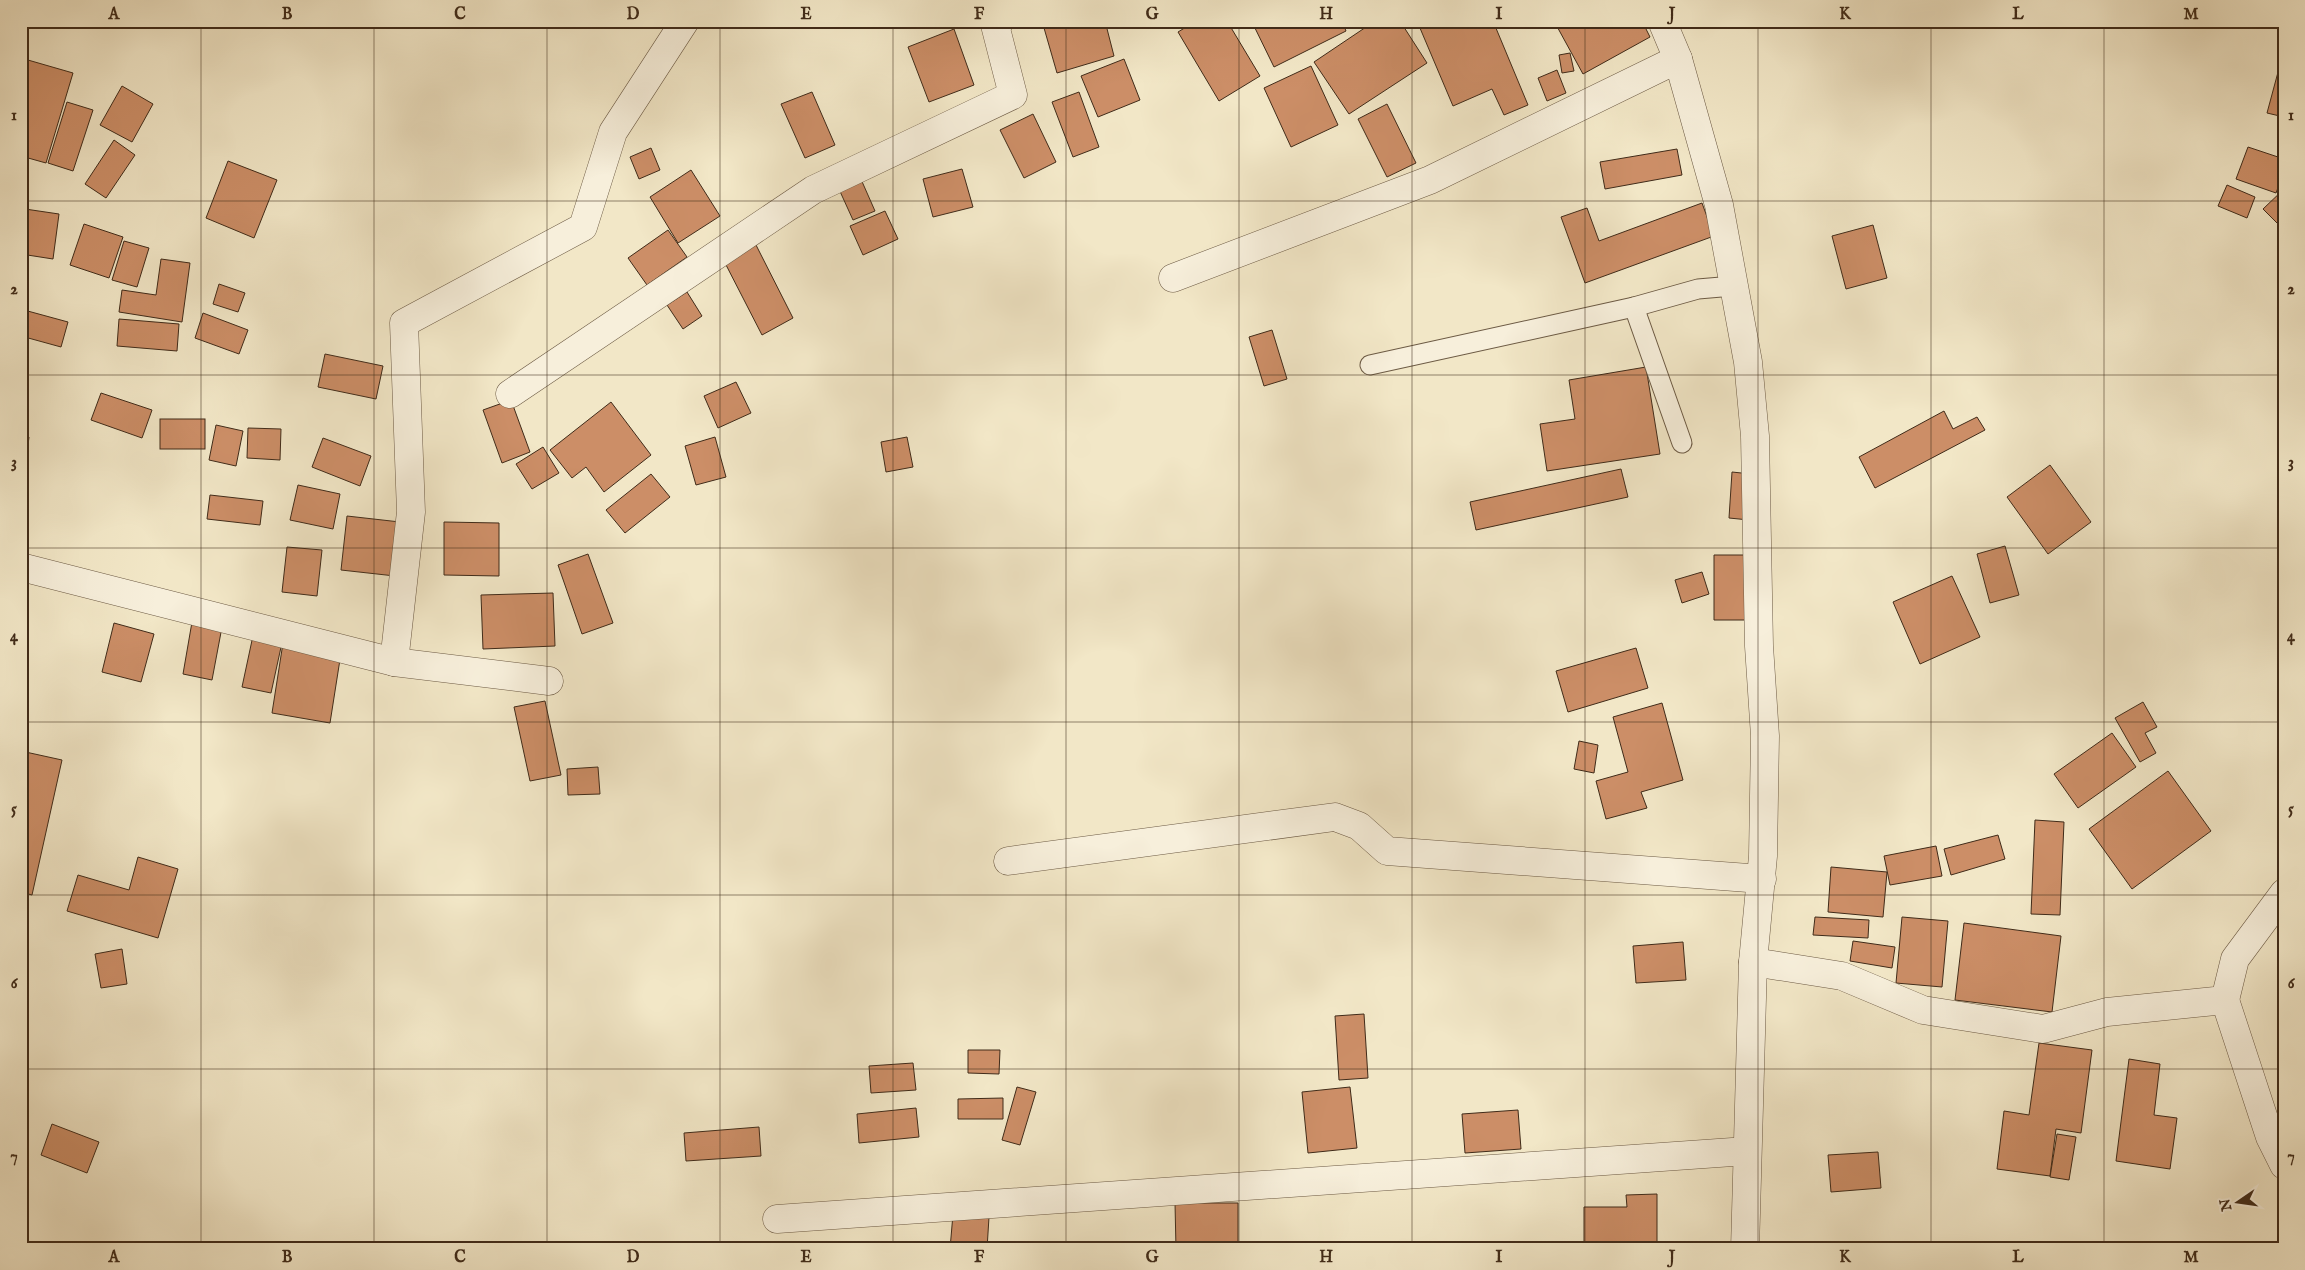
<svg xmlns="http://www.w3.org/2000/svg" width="2305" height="1270" viewBox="0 0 2305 1270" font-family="'IM FELL English',serif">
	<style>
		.building { fill: #cc8e67; stroke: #402b19 }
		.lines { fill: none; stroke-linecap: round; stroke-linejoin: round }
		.service-casing { stroke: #6c5a44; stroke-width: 21 }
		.minor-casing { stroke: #6c5a44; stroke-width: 29 }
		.service { stroke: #f7efdb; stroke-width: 19 }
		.minor { stroke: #f7efdb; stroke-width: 28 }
		.grid { fill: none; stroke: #402b19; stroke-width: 1; stroke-opacity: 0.55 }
		.neatline { fill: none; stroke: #402b19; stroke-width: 2 }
		.grid-label { font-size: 16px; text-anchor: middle; font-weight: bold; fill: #402b19 }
	</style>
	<rect width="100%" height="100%" fill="#f2e7c7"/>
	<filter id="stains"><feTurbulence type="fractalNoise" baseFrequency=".004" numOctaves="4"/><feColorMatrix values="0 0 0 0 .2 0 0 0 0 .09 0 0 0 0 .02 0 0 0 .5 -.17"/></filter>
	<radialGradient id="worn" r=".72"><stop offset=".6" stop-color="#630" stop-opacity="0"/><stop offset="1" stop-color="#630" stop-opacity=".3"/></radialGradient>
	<g class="building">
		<path d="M 1042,21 L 1105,21 L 1114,56 L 1057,73 Z"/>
		<path d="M 1196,21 L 1227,21 L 1260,76 L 1219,101 L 1178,32 Z"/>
		<path d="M 1259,21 L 1342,21 L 1346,31 L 1274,67 L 1253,24 Z"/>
		<path d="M 1375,21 L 1400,21 L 1427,63 L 1349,114 L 1314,62 Z"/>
		<path d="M 1417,21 L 1493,21 L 1528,105 L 1504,115 L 1492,89 L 1453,106 Z"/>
		<path d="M 1554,21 L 1642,21 L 1650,37 L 1583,74 Z"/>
		<path d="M 954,29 L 974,85 L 929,102 L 908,47 Z"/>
		<path d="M 1570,53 L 1574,71 L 1562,73 L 1559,55 Z"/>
		<path d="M 21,58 L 73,73 L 46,163 L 21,156 Z"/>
		<path d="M 1124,59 L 1140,100 L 1098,117 L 1081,76 Z"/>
		<path d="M 2281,61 L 2284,61 L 2284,117 L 2267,113 Z"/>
		<path d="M 1311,66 L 1338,125 L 1291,147 L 1264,88 Z"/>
		<path d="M 1557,70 L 1566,93 L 1547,101 L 1538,78 Z"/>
		<path d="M 122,86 L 153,104 L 132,142 L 100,125 Z"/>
		<path d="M 812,92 L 835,145 L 805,158 L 781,104 Z"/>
		<path d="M 1079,92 L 1099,147 L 1073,157 L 1052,102 Z"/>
		<path d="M 67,102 L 93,110 L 73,171 L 48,163 Z"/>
		<path d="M 1387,104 L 1416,163 L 1387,177 L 1358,119 Z"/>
		<path d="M 1033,114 L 1056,162 L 1024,178 L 1000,130 Z"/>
		<path d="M 114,140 L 135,155 L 106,198 L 85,184 Z"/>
		<path d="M 2248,147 L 2284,159 L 2284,172 L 2276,193 L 2236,179 Z"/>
		<path d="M 651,148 L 660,170 L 639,179 L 630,157 Z"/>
		<path d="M 1677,149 L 1682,175 L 1605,189 L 1600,162 Z"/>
		<path d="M 228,161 L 277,180 L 254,238 L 206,218 Z"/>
		<path d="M 962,169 L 973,207 L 933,217 L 923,179 Z"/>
		<path d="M 691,170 L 720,216 L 678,243 L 650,197 Z"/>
		<path d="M 860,177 L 875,211 L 853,220 L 838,187 Z"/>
		<path d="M 21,182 L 27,184 L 21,212 Z"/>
		<path d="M 2227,185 L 2255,197 L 2247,218 L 2218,206 Z"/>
		<path d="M 2284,189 L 2284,230 L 2263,209 Z"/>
		<path d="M 1702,203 L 1714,236 L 1585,283 L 1561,217 L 1587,208 L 1599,241 Z"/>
		<path d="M 25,209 L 59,214 L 53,259 L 21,254 Z"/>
		<path d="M 885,211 L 898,239 L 863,255 L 850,226 Z"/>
		<path d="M 84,224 L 123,237 L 109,278 L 70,265 Z"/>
		<path d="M 1873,225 L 1887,278 L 1846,289 L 1832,236 Z"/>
		<path d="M 668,230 L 687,257 L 647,285 L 628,258 Z"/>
		<path d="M 124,241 L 149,248 L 137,287 L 112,280 Z"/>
		<path d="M 756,245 L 793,318 L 762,335 L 724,261 Z"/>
		<path d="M 161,259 L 190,263 L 182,322 L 119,312 L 122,290 L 156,295 Z"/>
		<path d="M 219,284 L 245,293 L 238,312 L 213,304 Z"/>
		<path d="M 687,292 L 702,316 L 683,329 L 667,305 Z"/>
		<path d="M 24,310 L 68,322 L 61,347 L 21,336 Z"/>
		<path d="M 203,313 L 248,330 L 239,354 L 195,338 Z"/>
		<path d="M 119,319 L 179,324 L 177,351 L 117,346 Z"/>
		<path d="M 1272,330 L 1287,379 L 1264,386 L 1249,337 Z"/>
		<path d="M 325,354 L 383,366 L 376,399 L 318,387 Z"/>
		<path d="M 1646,367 L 1660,454 L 1547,471 L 1540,424 L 1575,419 L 1569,380 Z"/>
		<path d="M 736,382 L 751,413 L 718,428 L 704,396 Z"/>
		<path d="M 101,393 L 152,410 L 142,438 L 91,420 Z"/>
		<path d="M 511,400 L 530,452 L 502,463 L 483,410 Z"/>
		<path d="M 611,402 L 651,455 L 604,492 L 586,467 L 572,478 L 550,450 Z"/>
		<path d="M 1944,411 L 1953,429 L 1977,417 L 1985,430 L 1875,488 L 1859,457 Z"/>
		<rect x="160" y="419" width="45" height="30"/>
		<path d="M 216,425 L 243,431 L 236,466 L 209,460 Z"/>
		<path d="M 248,428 L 281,429 L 280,460 L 247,458 Z"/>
		<path d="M 21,436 L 29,437 L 22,492 L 21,492 Z"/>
		<path d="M 715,437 L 726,477 L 696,485 L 685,446 Z"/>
		<path d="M 907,437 L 913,467 L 886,472 L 881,442 Z"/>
		<path d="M 323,438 L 371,456 L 360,486 L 312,467 Z"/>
		<path d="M 543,447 L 559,473 L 532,489 L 516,464 Z"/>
		<path d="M 2050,465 L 2091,522 L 2048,554 L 2007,497 Z"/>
		<path d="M 1621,469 L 1628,497 L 1476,530 L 1470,502 Z"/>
		<path d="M 1732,472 L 1751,474 L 1749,520 L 1729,518 Z"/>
		<path d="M 651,474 L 670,497 L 625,533 L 606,510 Z"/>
		<path d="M 298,485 L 340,494 L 333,529 L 290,520 Z"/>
		<path d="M 210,495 L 263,501 L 260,525 L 207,519 Z"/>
		<rect x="21" y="498" width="4" height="31"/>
		<path d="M 347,516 L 400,522 L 395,576 L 341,570 Z"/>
		<path d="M 444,522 L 499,523 L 499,576 L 444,575 Z"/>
		<path d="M 2005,546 L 2019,595 L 1990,603 L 1977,554 Z"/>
		<path d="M 287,547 L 322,550 L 317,596 L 282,592 Z"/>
		<path d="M 588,554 L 613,623 L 582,634 L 558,565 Z"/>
		<path d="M 1714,555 L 1747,555 L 1746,620 L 1714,620 Z"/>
		<path d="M 1702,572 L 1709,594 L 1682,603 L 1675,580 Z"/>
		<path d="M 1952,576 L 1980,637 L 1920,664 L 1893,602 Z"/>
		<path d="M 553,593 L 555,646 L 483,649 L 481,595 Z"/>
		<path d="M 192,622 L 222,627 L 212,680 L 183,674 Z"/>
		<path d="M 114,623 L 154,634 L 141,682 L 102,672 Z"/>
		<path d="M 254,631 L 283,638 L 271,693 L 242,687 Z"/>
		<path d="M 283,643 L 341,653 L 330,723 L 272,713 Z"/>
		<path d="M 1636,648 L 1648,688 L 1568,712 L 1556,671 Z"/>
		<path d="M 545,701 L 561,775 L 530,781 L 514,707 Z"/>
		<path d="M 2143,702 L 2157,727 L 2145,733 L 2156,753 L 2140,762 L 2115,718 Z"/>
		<path d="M 1662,703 L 1683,780 L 1641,792 L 1647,808 L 1606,819 L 1596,781 L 1628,772 L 1613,717 Z"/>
		<path d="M 2112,733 L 2136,767 L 2078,808 L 2054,774 Z"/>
		<path d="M 1579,741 L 1598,745 L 1594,773 L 1574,769 Z"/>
		<path d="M 21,751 L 62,760 L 32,895 L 21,892 Z"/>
		<path d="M 598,767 L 600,794 L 568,795 L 567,769 Z"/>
		<path d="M 2168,771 L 2211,831 L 2132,889 L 2089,829 Z"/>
		<path d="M 2035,820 L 2064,822 L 2060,915 L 2031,914 Z"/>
		<path d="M 1998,835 L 2005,859 L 1951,875 L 1944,849 Z"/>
		<path d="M 1936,846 L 1942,876 L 1890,885 L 1884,856 Z"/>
		<path d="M 138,857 L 178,869 L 158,938 L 67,911 L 78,875 L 129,890 Z"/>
		<path d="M 1831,867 L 1887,872 L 1883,917 L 1828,912 Z"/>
		<path d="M 1815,917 L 1869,920 L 1868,938 L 1813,935 Z"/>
		<path d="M 1902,917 L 1948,921 L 1942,987 L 1896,983 Z"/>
		<path d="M 1964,923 L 2061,936 L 2052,1012 L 1955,1000 Z"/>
		<path d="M 1853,941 L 1895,947 L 1892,968 L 1850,961 Z"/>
		<path d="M 1683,942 L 1686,980 L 1636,983 L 1633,946 Z"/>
		<path d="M 122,949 L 127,984 L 101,988 L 95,954 Z"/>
		<path d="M 1364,1014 L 1368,1078 L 1339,1080 L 1335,1016 Z"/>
		<path d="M 2039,1043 L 2092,1050 L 2081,1133 L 2056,1129 L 2050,1176 L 1997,1169 L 2004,1111 L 2029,1115 Z"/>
		<path d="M 968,1050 L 1000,1050 L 999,1074 L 968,1073 Z"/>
		<path d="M 2129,1059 L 2160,1064 L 2154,1115 L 2177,1118 L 2170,1169 L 2116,1161 Z"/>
		<path d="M 913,1063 L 916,1090 L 871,1093 L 869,1066 Z"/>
		<path d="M 1017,1087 L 1036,1092 L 1020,1145 L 1002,1140 Z"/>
		<path d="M 1350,1087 L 1357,1148 L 1308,1153 L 1302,1092 Z"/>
		<path d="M 1003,1098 L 1003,1119 L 958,1119 L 958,1099 Z"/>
		<path d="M 916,1108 L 919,1137 L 859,1143 L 857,1114 Z"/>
		<path d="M 1518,1110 L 1521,1149 L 1465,1153 L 1462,1114 Z"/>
		<path d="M 52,1124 L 99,1142 L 87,1173 L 41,1155 Z"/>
		<path d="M 759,1127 L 761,1156 L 686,1161 L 684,1133 Z"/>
		<path d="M 2057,1134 L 2076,1137 L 2069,1180 L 2050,1177 Z"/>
		<path d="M 1878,1152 L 1881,1188 L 1831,1192 L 1828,1155 Z"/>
		<path d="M 1657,1194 L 1657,1249 L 1584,1249 L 1584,1207 L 1627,1207 L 1626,1195 Z"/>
		<path d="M 1175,1203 L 1238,1203 L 1238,1249 L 1176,1249 Z"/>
		<path d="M 953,1214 L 989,1217 L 987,1249 L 950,1249 Z"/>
		<path d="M 797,1243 L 797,1249 L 765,1249 L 765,1247 Z"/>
	</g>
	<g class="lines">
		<g class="service-casing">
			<g id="service">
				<path d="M 1634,307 L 1682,443"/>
				<path d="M 1370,365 L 1634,307 L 1698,289 L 1733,286"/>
			</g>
		</g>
		<g class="minor-casing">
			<g id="minor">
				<path d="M 1662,21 L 1678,59 L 1719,205 L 1748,362 L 1755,436 L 1759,646 L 1765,736 L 1763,856 L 1753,962 L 1745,1249"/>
				<path d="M 1173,278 L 1430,180 L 1678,59"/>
				<path d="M 510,394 L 813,190 L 1013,95 L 995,25 L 1000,21"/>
				<path d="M 21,567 L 394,662 L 549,681"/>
				<path d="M 394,662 L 411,512 L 404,323 L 583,227 L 613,132 L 685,21"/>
				<path d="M 1008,861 L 1335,817 L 1359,826 L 1387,851 L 1762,879"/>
				<path d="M 1753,962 L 1842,976 L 1923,1010 L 2043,1029 L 2107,1012 L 2225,1000 L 2235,959 L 2284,893"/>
				<path d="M 2225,1000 L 2270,1137 L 2284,1165"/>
				<path d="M 777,1219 L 1747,1151"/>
			</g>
		</g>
		<use href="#service" class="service"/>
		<use href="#minor" class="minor"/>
	</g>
	<path class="grid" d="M 201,21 L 201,1249M 374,21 L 374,1249M 547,21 L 547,1249M 720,21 L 720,1249M 893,21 L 893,1249M 1066,21 L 1066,1249M 1239,21 L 1239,1249M 1412,21 L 1412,1249M 1585,21 L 1585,1249M 1758,21 L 1758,1249M 1931,21 L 1931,1249M 2104,21 L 2104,1249M 21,201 L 2284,201M 21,375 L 2284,375M 21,548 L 2284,548M 21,722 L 2284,722M 21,895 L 2284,895M 21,1069 L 2284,1069"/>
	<rect width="2305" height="1270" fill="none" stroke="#f2e7c7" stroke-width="55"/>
	<g transform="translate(2238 1202) rotate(257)" stroke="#f7efdb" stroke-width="4" paint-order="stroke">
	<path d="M0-4L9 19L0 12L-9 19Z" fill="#402b19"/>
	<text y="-8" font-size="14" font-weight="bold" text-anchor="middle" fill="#402b19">N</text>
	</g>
	<rect x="28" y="28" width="2250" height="1214" class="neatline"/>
	<g class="grid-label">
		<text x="114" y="19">A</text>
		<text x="287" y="19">B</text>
		<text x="460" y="19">C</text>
		<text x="633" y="19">D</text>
		<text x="806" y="19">E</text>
		<text x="979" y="19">F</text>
		<text x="1152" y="19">G</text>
		<text x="1326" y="19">H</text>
		<text x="1499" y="19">I</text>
		<text x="1672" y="19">J</text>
		<text x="1845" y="19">K</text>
		<text x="2018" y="19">L</text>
		<text x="2191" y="19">M</text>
		<text x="14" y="120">1</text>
		<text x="2291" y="120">1</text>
		<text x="14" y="294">2</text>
		<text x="2291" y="294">2</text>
		<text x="14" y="467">3</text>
		<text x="2291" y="467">3</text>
		<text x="14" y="641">4</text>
		<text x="2291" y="641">4</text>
		<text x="14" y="814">5</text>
		<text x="2291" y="814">5</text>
		<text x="14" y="988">6</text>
		<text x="2291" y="988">6</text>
		<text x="14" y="1161">7</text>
		<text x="2291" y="1161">7</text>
		<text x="114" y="1262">A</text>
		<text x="287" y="1262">B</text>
		<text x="460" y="1262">C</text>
		<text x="633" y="1262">D</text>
		<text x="806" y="1262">E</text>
		<text x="979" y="1262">F</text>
		<text x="1152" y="1262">G</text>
		<text x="1326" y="1262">H</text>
		<text x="1499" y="1262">I</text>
		<text x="1672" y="1262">J</text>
		<text x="1845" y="1262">K</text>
		<text x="2018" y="1262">L</text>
		<text x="2191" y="1262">M</text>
	</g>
	<rect width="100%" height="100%" filter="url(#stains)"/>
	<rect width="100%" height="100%" fill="url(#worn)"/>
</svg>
